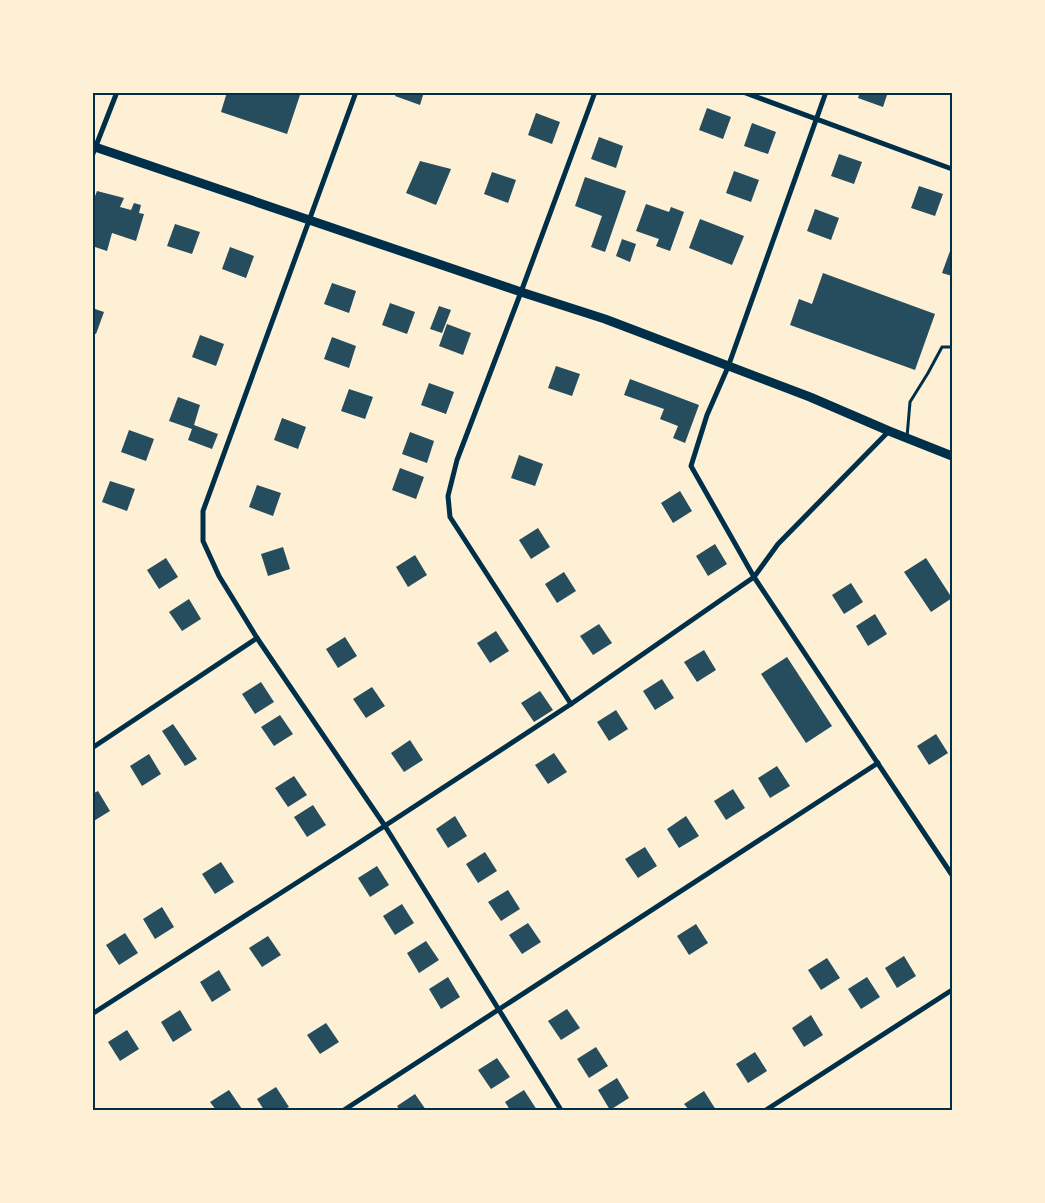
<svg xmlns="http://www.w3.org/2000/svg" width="1045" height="1203" viewBox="0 0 1045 1203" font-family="'Work Sans',sans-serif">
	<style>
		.building { fill: #264d5e }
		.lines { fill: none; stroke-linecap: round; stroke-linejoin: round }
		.service { stroke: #003049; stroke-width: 3 }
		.minor { stroke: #003049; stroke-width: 5 }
		.tertiary { stroke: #003049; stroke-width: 9 }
		.neatline { fill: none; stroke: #003049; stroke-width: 2 }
	</style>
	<rect width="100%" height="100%" fill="#fdf0d5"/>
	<g class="building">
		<path d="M 227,92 L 301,92 L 287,134 L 221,112 Z"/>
		<path d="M 397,92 L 424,92 L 420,105 L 395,96 Z"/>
		<path d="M 860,92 L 888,92 L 883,107 L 858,98 Z"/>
		<path d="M 707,108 L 731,117 L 723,139 L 699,130 Z"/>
		<path d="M 536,113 L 560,122 L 552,144 L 528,135 Z"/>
		<path d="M 752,123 L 776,132 L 768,154 L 744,146 Z"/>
		<path d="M 599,137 L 623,146 L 616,168 L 591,159 Z"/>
		<path d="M 839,154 L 862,162 L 854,184 L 831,176 Z"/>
		<path d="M 420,161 L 451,169 L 436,205 L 406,193 Z"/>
		<path d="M 734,171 L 759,180 L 751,202 L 726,193 Z"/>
		<path d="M 492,172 L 516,180 L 508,203 L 484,194 Z"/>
		<path d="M 585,177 L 626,191 L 605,252 L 591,247 L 602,216 L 575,206 Z"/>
		<path d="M 919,186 L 943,194 L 935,216 L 911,208 Z"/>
		<path d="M 97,191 L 124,198 L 120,207 L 131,210 L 134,203 L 141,205 L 139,213 L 144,214 L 136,241 L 112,233 L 107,251 L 92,246 L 92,204 Z"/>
		<path d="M 646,204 L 669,212 L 671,207 L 684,212 L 670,251 L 656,246 L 659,239 L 636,231 Z"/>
		<path d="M 815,209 L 839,218 L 831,240 L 807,231 Z"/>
		<path d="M 700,219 L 744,236 L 732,265 L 689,248 Z"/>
		<path d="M 175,224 L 200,232 L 192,254 L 167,246 Z"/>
		<path d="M 622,239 L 636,244 L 630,262 L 616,256 Z"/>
		<path d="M 230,247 L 254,256 L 246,278 L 222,269 Z"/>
		<path d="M 950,251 L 952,251 L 952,276 L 942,273 Z"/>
		<path d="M 823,273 L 935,314 L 915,370 L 790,325 L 799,299 L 812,304 Z"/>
		<path d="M 332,283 L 356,291 L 349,313 L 324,304 Z"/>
		<path d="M 390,303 L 415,312 L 407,334 L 382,325 Z"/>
		<path d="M 439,306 L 451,310 L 442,333 L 430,329 Z"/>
		<path d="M 92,308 L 104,312 L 96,334 L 92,333 Z"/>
		<path d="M 447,324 L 471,333 L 463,355 L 439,346 Z"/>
		<path d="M 200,335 L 224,344 L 216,366 L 192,357 Z"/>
		<path d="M 332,337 L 356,346 L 349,368 L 324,359 Z"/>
		<path d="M 556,366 L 580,374 L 572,396 L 548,388 Z"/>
		<path d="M 630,379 L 699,405 L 685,443 L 673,438 L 678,426 L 660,419 L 664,409 L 624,395 Z"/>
		<path d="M 429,383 L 454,392 L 446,414 L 421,405 Z"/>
		<path d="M 349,389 L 373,397 L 365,419 L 341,411 Z"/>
		<path d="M 178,397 L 200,405 L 194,425 L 218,434 L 212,449 L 188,440 L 192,429 L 169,421 Z"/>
		<path d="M 282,418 L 306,427 L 298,449 L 274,440 Z"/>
		<path d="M 129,430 L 154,439 L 146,461 L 121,452 Z"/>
		<path d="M 410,432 L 434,441 L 427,463 L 402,454 Z"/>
		<path d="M 519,455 L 543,464 L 535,486 L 511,478 Z"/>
		<path d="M 400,468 L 424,477 L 416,499 L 392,490 Z"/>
		<path d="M 110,481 L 135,489 L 127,511 L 102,502 Z"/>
		<path d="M 257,485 L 281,493 L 273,516 L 249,507 Z"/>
		<path d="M 680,491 L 692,511 L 673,523 L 661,503 Z"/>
		<path d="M 538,528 L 550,547 L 531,559 L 519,540 Z"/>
		<path d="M 715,544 L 727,564 L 708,576 L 696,556 Z"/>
		<path d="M 283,547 L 290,569 L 268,576 L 261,554 Z"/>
		<path d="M 415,555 L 427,575 L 408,587 L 396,567 Z"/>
		<path d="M 166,558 L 178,577 L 159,589 L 147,570 Z"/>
		<path d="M 926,558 L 952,598 L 931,612 L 904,572 Z"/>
		<path d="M 564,572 L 576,591 L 557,603 L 545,584 Z"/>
		<path d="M 851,583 L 863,602 L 844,614 L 832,595 Z"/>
		<path d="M 189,599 L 201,619 L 182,631 L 169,612 Z"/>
		<path d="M 875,614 L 887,634 L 868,646 L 856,626 Z"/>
		<path d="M 599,624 L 612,643 L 593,655 L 580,636 Z"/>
		<path d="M 496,631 L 509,651 L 490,663 L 477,643 Z"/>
		<path d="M 345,637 L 357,656 L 338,668 L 326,649 Z"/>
		<path d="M 704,650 L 716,670 L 697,682 L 684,662 Z"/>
		<path d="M 787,657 L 832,726 L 806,743 L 761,674 Z"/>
		<path d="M 662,679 L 674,698 L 655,710 L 643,691 Z"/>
		<path d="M 261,682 L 274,702 L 255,714 L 242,694 Z"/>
		<path d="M 372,687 L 385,706 L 366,718 L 353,699 Z"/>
		<path d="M 540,691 L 553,710 L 534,722 L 521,703 Z"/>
		<path d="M 616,710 L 628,729 L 609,741 L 597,722 Z"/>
		<path d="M 280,715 L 293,734 L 274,746 L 261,727 Z"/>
		<path d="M 173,724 L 197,759 L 185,766 L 162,731 Z"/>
		<path d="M 936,734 L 948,753 L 929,765 L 917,746 Z"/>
		<path d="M 410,740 L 423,760 L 404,772 L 391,753 Z"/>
		<path d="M 554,753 L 567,772 L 548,784 L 535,765 Z"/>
		<path d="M 149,754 L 161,774 L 142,786 L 130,766 Z"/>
		<path d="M 777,766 L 790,786 L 770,798 L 758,778 Z"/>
		<path d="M 294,776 L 307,795 L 288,807 L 275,788 Z"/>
		<path d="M 733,789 L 745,808 L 726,820 L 714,801 Z"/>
		<path d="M 98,791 L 110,811 L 92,822 L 92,794 Z"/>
		<path d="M 313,805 L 326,825 L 307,837 L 294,817 Z"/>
		<path d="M 455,816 L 467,836 L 448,848 L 436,829 Z"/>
		<path d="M 686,816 L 699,836 L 679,848 L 667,829 Z"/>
		<path d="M 645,847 L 657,866 L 638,878 L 625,859 Z"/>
		<path d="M 485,852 L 497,871 L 478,883 L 466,864 Z"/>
		<path d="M 221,862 L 234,882 L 215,894 L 202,874 Z"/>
		<path d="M 377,866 L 389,885 L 370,897 L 358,878 Z"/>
		<path d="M 508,890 L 520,909 L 501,921 L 488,902 Z"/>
		<path d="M 402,904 L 414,923 L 395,935 L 383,916 Z"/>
		<path d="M 162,907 L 174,927 L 155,939 L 143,919 Z"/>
		<path d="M 528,923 L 541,942 L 522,954 L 509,935 Z"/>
		<path d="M 696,924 L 708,943 L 689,955 L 677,936 Z"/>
		<path d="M 125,933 L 138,953 L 119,965 L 106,945 Z"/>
		<path d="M 268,936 L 281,955 L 262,967 L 249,948 Z"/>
		<path d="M 426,941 L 439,960 L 419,973 L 407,953 Z"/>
		<path d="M 904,956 L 916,976 L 897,988 L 885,968 Z"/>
		<path d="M 827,958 L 840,978 L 821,990 L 808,970 Z"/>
		<path d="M 219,970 L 231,990 L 212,1002 L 200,982 Z"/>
		<path d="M 448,977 L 460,997 L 441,1009 L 429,989 Z"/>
		<path d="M 867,977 L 880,997 L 861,1009 L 848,989 Z"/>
		<path d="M 567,1009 L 580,1028 L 561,1040 L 548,1021 Z"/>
		<path d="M 180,1010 L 192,1030 L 173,1042 L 161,1022 Z"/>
		<path d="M 811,1015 L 823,1035 L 804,1047 L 792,1028 Z"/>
		<path d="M 326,1023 L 339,1042 L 320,1054 L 307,1035 Z"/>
		<path d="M 127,1030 L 139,1049 L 120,1061 L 108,1042 Z"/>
		<path d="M 596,1047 L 608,1066 L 589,1078 L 577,1059 Z"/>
		<path d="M 755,1052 L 767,1071 L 748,1083 L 736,1064 Z"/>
		<path d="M 497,1058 L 510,1077 L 491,1089 L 478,1070 Z"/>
		<path d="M 617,1078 L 629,1098 L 610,1110 L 598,1090 Z"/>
		<path d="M 276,1087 L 289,1107 L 282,1110 L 264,1110 L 257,1099 Z"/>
		<path d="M 229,1090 L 242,1109 L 240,1110 L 216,1110 L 210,1102 Z"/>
		<path d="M 524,1090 L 537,1110 L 510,1110 L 505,1102 Z"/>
		<path d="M 704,1091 L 716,1110 L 689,1110 L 684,1104 Z"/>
		<path d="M 415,1094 L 426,1110 L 400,1110 L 397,1106 Z"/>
	</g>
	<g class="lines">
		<path class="service" d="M 907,437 L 910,402 L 928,373 L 942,347 L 952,347"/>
		<g class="minor">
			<path d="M 356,92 L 203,511 L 203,541 L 219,576 L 257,638 L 385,826 L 561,1110"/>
			<path d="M 743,92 L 952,169"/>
			<path d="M 826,92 L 728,367 L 707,415 L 691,466 L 754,577 L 952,875"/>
			<path d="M 92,156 L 117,92"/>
			<path d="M 571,704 L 450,517 L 448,496 L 457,460 L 521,292 L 595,92"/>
			<path d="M 92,748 L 257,638"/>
			<path d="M 92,1014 L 354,846 L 571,704 L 754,577 L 778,544 L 889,431"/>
			<path d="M 344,1110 L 878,763"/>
			<path d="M 766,1110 L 952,990"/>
		</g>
		<path class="tertiary" d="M 92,146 L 521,292 L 605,319 L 810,397 L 889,431 L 952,456"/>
	</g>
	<rect width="1045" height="1203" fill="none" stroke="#fdf0d5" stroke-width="188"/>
	<rect x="94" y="94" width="857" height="1015" class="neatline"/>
</svg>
